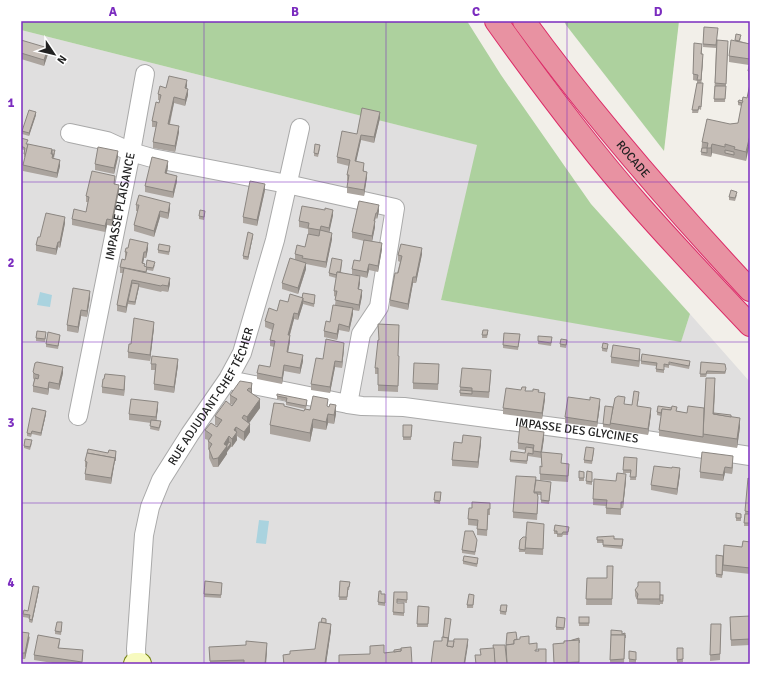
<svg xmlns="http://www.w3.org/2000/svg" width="771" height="685" viewBox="0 0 771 685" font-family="Signika,sans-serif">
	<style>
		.residential { fill: #e0dfdf }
		.forest { fill: #add19e }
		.water { fill: #aad3df }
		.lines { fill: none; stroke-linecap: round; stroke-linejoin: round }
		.street-casing { stroke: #a9a9a9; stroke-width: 20 }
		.secondary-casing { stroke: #707d05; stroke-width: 24 }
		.highway-casing { stroke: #dc2a67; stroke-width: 24 }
		.street { stroke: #fff; stroke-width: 18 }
		.secondary { stroke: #f7fabf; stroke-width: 22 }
		.highway { stroke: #e892a2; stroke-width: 22 }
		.wall { fill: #aba49e }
		.shaded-wall { fill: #8b8681 }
		.building { fill: #c7bfb8; stroke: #8b8681 }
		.grid { fill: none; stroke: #7b2cbf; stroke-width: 1; stroke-opacity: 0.55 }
		.labels { text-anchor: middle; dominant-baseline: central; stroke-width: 3; stroke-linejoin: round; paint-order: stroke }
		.street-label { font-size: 12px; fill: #222; stroke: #fff }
		.neatline { fill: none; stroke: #7b2cbf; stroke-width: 1.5 }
		.grid-label { font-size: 13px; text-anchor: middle; font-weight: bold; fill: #7b2cbf }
	</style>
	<rect width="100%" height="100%" fill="#f2efe9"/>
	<path class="residential" d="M 21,30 L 478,145 L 441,300 L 681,341 L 690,314 L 750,382 L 750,664 L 21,664 Z"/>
	<g class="forest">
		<path d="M 21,21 L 467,21 L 501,75 L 591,204 L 690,314 L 681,342 L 441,300 L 477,145 L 21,30 Z"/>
		<path d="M 564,21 L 679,21 L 664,151 L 566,25 Z"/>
	</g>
	<g class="water">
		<path d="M 40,292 L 52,295 L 50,307 L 37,305 Z"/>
		<path d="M 259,520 L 269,521 L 266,544 L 256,543 Z"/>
	</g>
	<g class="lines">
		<g class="street-casing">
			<g id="street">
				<path d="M 70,133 L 107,141 L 131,152 L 145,74"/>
				<path id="s1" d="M 229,380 L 348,404 L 362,406 L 404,407 L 600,433 L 750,456"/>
				<path id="s2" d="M 78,416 L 131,152 L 152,158 L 287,184 L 395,208 L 379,307 L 361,334 L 348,404"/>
				<path id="s3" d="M 137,664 L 136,649 L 144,535 L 150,507 L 161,480 L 190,434 L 228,379 L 242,353 L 275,240 L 300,128"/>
			</g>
		</g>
		<g class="secondary-casing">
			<path id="secondary" d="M 135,664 L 140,664"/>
		</g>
		<g class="highway-casing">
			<g id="highway">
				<path d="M 496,21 C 541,84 588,147 639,205 C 675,246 713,286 750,325"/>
				<path id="s4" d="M 524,21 C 593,116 670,204 750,290"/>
			</g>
		</g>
		<use href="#street" class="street"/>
		<use href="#secondary" class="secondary"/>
		<use href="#highway" class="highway"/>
	</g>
	<g class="wall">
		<path d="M 704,27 L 717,40 L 728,47 L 725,102 L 714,102 L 716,48 L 703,47 Z"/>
		<path d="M 741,38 L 740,41 L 750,44 L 750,80 L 748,80 L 748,71 L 749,65 L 729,62 L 729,56 L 735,40 Z"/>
		<path d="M 21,40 L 48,54 L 44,66 L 21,59 Z"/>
		<path d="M 694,43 L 702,50 L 702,54 L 703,60 L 701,83 L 703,83 L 701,110 L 699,109 L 698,113 L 692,113 L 697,83 L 697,81 L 693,80 Z"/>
		<path d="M 187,86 L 186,89 L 188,95 L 185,106 L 174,103 L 170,124 L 179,132 L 175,152 L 153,148 L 153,142 L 156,127 L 152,127 L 152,121 L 159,103 L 160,100 L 158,100 L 158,94 L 166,88 Z"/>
		<path d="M 747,98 L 746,161 L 712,153 L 711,157 L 701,155 L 702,142 L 730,124 L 738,123 L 742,106 L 738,105 L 738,102 Z"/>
		<path d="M 36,115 L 29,136 L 22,134 L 22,131 Z"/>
		<path d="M 380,118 L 374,143 L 361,140 L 356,161 L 364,169 L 364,171 L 367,177 L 364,196 L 347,193 L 347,187 L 348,181 L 347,181 L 347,175 L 349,166 L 337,163 L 337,157 L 357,134 Z"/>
		<path d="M 21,138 L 27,144 L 55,153 L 54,158 L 60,166 L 57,178 L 23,171 L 23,165 L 25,157 L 24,157 L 24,150 L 21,149 Z"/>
		<path d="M 320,148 L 318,157 L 314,156 L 314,153 Z"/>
		<path d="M 118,157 L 114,174 L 95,170 L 95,164 Z"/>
		<path d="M 168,167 L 167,173 L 177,181 L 173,198 L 145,192 L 145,186 Z"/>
		<path d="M 115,182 L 115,184 L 119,190 L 112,226 L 107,225 L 105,232 L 72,225 L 72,219 L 86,212 L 88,202 L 86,202 L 86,196 Z"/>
		<path d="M 265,190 L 257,226 L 243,223 L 243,217 Z"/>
		<path d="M 737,195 L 735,201 L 729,200 L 729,197 Z"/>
		<path d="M 359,201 L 379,211 L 377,219 L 376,218 L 375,221 L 375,227 L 372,241 L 382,249 L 378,272 L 369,270 L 367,278 L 352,274 L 352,269 L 360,261 L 364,241 L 352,238 L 352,232 Z"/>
		<path d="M 136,205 L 170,209 L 168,219 L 160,217 L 154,237 L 134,231 L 134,225 L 138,211 L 136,211 Z"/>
		<path d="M 205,214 L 204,220 L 199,219 L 199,216 Z"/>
		<path d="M 333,215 L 329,232 L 332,239 L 326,268 L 306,264 L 306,269 L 298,294 L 282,289 L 282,283 L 295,260 L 295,254 L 319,236 L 308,234 L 308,229 L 299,227 L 299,221 Z"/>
		<path d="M 65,223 L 60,248 L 58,247 L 56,255 L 36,251 L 36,245 L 40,237 Z"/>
		<path d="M 253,236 L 248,260 L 243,259 L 243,256 Z"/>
		<path d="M 148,249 L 146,258 L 144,258 L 143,263 L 145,267 L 155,265 L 153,271 L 147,270 L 146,273 L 170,284 L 168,292 L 162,291 L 161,292 L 139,287 L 135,305 L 128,304 L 126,313 L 117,311 L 117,305 L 123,273 L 120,273 L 120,267 L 125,260 L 125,252 Z"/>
		<path d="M 170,249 L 169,255 L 158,253 L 158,250 Z"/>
		<path d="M 422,254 L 416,283 L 413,283 L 408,310 L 390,306 L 390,300 L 400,262 L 398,261 L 398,255 Z"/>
		<path d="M 342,263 L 341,272 L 360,282 L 359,289 L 362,296 L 359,311 L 353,310 L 353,314 L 349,332 L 339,330 L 337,340 L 324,337 L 324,331 L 330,322 L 335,305 L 336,297 L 334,296 L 334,291 L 336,278 L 329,276 L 329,273 Z"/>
		<path d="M 90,297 L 87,317 L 81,316 L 78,333 L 67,331 L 67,325 Z"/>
		<path d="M 302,298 L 315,298 L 314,307 L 303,304 L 298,320 L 294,319 L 290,335 L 290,341 L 288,352 L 303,361 L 300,374 L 284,371 L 282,384 L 257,379 L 257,373 L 270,367 L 274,347 L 270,346 L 270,340 L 272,330 L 265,327 L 265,321 L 288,302 Z"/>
		<path d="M 154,328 L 150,361 L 128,358 L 128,352 L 131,344 Z"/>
		<path d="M 488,333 L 487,338 L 482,338 L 482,335 Z"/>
		<path d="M 46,335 L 45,342 L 36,341 L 36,338 Z"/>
		<path d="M 538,336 L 552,340 L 551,346 L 538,344 Z"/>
		<path d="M 520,337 L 518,350 L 503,348 L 503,345 Z"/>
		<path d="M 60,338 L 58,349 L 46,347 L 46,344 Z"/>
		<path d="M 379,340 L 398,356 L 399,356 L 398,392 L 378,391 L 378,374 L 375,374 L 375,368 Z"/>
		<path d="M 567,343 L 566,348 L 560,347 L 560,344 Z"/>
		<path d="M 608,347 L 607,352 L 602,351 L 602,348 Z"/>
		<path d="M 344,348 L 342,368 L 335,367 L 330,393 L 311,390 L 311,384 L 323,359 Z"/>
		<path d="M 640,355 L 639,367 L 611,363 L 611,357 Z"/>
		<path d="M 641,361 L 690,364 L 689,369 L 669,365 L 669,368 L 664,367 L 664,373 L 656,372 L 656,366 L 641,364 Z"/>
		<path d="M 701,362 L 726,372 L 725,374 L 707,374 L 706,377 L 700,377 Z"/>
		<path d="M 151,364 L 178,365 L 174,393 L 154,390 L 154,384 L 155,370 L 151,370 Z"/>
		<path d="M 439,370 L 438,390 L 413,389 L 413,383 Z"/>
		<path d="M 33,372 L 63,373 L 59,390 L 49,388 L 48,395 L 33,392 L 33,386 L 34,380 L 33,378 Z"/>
		<path d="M 491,375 L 489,398 L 460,396 L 460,387 Z"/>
		<path d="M 125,382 L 124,396 L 102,393 L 102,387 Z"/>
		<path d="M 252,383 L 252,394 L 260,408 L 249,423 L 250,432 L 244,441 L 237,436 L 237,440 L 232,447 L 231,447 L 227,452 L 227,454 L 218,467 L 213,467 L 209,458 L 209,450 L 208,449 L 208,440 L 205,439 L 205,430 L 217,427 L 218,426 L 215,425 L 215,416 L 232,406 L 233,405 L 230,404 L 230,395 Z"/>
		<path d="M 715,387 L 714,414 L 731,417 L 740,427 L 737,448 L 659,436 L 659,430 L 661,416 L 657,415 L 657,412 L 677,411 L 687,413 L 704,408 Z"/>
		<path d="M 526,391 L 538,392 L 545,399 L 542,419 L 503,414 L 503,408 Z"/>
		<path d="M 277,394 L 307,403 L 306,409 L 310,410 L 328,407 L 336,414 L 334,424 L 328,423 L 326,430 L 313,428 L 310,442 L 270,434 L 270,425 L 284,407 L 304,411 L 305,409 L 286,405 L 286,401 L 277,399 Z"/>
		<path d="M 639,398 L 637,406 L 651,414 L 648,435 L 610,429 L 610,428 L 603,427 L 603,424 L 613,407 L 625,405 L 632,405 Z"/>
		<path d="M 600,405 L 597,427 L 565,423 L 565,417 Z"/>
		<path d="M 158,408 L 156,421 L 161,424 L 159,431 L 150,429 L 151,423 L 129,420 L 129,414 Z"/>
		<path d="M 46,414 L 41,436 L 32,434 L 31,437 L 27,436 L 27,433 Z"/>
		<path d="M 403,425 L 412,425 L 411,440 L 403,440 Z"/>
		<path d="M 528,430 L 544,438 L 542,452 L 561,463 L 569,470 L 568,482 L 540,480 L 540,466 L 542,467 L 541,458 L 528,456 L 527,464 L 510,462 L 510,460 L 525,453 L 525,450 L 518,449 L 518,443 Z"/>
		<path d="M 32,443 L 30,450 L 24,448 L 24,446 Z"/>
		<path d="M 462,443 L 481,443 L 478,468 L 452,466 L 452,460 Z"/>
		<path d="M 594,451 L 592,464 L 584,463 L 584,460 Z"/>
		<path d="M 116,454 L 111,484 L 85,480 L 85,474 L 86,467 L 85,467 L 85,461 Z"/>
		<path d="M 637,458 L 636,480 L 630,480 L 631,473 L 623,473 L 623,470 Z"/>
		<path d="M 733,462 L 732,474 L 725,473 L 723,481 L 700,478 L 700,472 Z"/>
		<path d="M 579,471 L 584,472 L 584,481 L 579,481 Z"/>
		<path d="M 587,471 L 592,475 L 592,485 L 586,484 Z"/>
		<path d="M 680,474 L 677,495 L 651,490 L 651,485 Z"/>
		<path d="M 750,479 L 750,526 L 744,526 L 745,511 Z"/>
		<path d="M 536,480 L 551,485 L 549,504 L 541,503 L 541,495 L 538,495 L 538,503 L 537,520 L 513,518 L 513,512 Z"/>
		<path d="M 626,480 L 623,508 L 621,508 L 621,515 L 606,514 L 606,506 L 593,505 L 593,499 L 616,481 Z"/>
		<path d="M 435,492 L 441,492 L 440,504 L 434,503 Z"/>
		<path d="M 490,503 L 490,515 L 488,515 L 487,536 L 477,535 L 477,526 L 468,525 L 468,519 L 472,508 Z"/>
		<path d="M 736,513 L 741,514 L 741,521 L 736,521 Z"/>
		<path d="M 569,527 L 568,535 L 563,535 L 562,537 L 557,537 L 557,534 L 554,534 L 554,531 Z"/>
		<path d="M 544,530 L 543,555 L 525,554 L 525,552 L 519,552 L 520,540 Z"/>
		<path d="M 597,537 L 623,539 L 622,549 L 603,547 L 603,543 L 597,543 Z"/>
		<path d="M 750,542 L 750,574 L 723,571 L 722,578 L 716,577 L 716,555 L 723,556 L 742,547 Z"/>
		<path d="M 477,543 L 475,555 L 462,553 L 462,550 Z"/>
		<path d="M 463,561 L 478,561 L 477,567 L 463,564 Z"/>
		<path d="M 613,566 L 612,605 L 586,605 L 587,578 L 607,578 Z"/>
		<path d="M 205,581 L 222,583 L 221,598 L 204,597 Z"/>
		<path d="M 340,581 L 350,582 L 349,590 L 348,590 L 347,600 L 339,600 Z"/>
		<path d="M 39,590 L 32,623 L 29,622 L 29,618 L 23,617 L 23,614 L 28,611 Z"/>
		<path d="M 635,590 L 663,595 L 663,604 L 660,604 L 660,601 L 660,605 L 637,604 L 637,600 L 635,596 Z"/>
		<path d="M 379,591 L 381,594 L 385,594 L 385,606 L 378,605 Z"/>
		<path d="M 394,592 L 407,592 L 407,603 L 397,602 L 397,603 L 404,603 L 404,616 L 393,615 Z"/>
		<path d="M 474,598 L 473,608 L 467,608 L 467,605 Z"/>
		<path d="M 507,605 L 506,615 L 500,614 L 500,611 Z"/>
		<path d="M 418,606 L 429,607 L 428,627 L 417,627 Z"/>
		<path d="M 750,616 L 750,645 L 731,646 L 730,622 Z"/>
		<rect x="579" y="617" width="10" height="9"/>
		<path d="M 565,618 L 564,630 L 556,630 L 556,627 Z"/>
		<path d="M 326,623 L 331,630 L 326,664 L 283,664 L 283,655 L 290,654 L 315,649 Z"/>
		<path d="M 711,624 L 721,624 L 720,660 L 710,661 Z"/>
		<path d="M 62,625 L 61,635 L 55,634 L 55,631 Z"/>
		<path d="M 611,630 L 622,634 L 625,633 L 624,664 L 610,664 Z"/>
		<path d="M 21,632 L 30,637 L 25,659 L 21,659 Z"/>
		<path d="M 43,636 L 60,641 L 59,648 L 83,656 L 82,664 L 59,664 L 34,660 L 34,655 Z"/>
		<path d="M 579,638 L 579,664 L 554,664 L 553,644 L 564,643 L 569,641 Z"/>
		<path d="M 209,647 L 267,649 L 266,664 L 210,664 Z"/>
		<path d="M 677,648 L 683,648 L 683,662 L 677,663 Z"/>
		<path d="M 629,651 L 636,652 L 636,663 L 629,662 Z"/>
	</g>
	<g class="shaded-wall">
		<path d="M 48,48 L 48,54 L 44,66 L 44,60 Z"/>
		<path d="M 703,54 L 703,60 L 701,86 L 701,80 Z"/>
		<path d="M 187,80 L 187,86 L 185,94 L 185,88 Z"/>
		<path d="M 188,89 L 188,95 L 185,106 L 185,100 Z"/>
		<path d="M 174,97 L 174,103 L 168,130 L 168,124 Z"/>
		<path d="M 36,112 L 36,115 L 29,136 L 29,133 Z"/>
		<path d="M 380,112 L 380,118 L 374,143 L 374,137 Z"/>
		<path d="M 179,126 L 179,132 L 175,152 L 175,146 Z"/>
		<path d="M 361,135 L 361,140 L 355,167 L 355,161 Z"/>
		<path d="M 750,135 L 750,143 L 746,161 L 746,152 Z"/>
		<path d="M 712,144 L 712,153 L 711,157 L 711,148 Z"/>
		<path d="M 118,151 L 118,157 L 114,174 L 114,168 Z"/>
		<path d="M 60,160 L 60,166 L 57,178 L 57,173 Z"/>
		<path d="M 168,161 L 168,167 L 165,179 L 165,173 Z"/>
		<path d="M 367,172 L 367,177 L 364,196 L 364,190 Z"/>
		<path d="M 177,176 L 177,181 L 173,198 L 173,192 Z"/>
		<path d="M 265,184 L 265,190 L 257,226 L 257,220 Z"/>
		<path d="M 119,185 L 119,190 L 112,226 L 112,220 Z"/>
		<path d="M 170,203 L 170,209 L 168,219 L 168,213 Z"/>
		<path d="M 379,205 L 379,211 L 377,219 L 377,213 Z"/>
		<path d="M 333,210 L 333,215 L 329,234 L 329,228 Z"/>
		<path d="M 160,211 L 160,217 L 154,237 L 154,231 Z"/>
		<path d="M 65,217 L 65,223 L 60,248 L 60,242 Z"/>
		<path d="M 107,219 L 107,225 L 105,232 L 105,226 Z"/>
		<path d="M 375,221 L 375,227 L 372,242 L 372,236 Z"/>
		<path d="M 332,233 L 332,239 L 326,268 L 326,262 Z"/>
		<path d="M 253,234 L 253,236 L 248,260 L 248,257 Z"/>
		<path d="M 58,242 L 58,247 L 56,255 L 56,249 Z"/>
		<path d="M 148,243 L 148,249 L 146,258 L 146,252 Z"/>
		<path d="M 382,243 L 382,249 L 378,272 L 378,266 Z"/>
		<path d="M 422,248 L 422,254 L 416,283 L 416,277 Z"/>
		<path d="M 144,252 L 144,258 L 142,269 L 142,263 Z"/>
		<path d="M 306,263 L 306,269 L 298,294 L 298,288 Z"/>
		<path d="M 369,264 L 369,270 L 367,278 L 367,272 Z"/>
		<path d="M 360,276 L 360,282 L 358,295 L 358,289 Z"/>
		<path d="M 413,277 L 413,283 L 408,310 L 408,304 Z"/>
		<path d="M 170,278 L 170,284 L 168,292 L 168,286 Z"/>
		<path d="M 132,280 L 132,286 L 128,301 L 126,313 L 126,307 Z"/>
		<path d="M 139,284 L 139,287 L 135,305 L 135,302 Z"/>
		<path d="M 362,290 L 362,296 L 359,311 L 359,305 Z"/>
		<path d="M 90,291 L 90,297 L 87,317 L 87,311 Z"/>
		<path d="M 303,298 L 303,304 L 298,320 L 298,314 Z"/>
		<path d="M 353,308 L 353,314 L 349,332 L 349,327 Z"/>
		<path d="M 81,310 L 81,316 L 78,333 L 78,327 Z"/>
		<path d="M 294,313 L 294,319 L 288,341 L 288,335 Z"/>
		<path d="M 154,322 L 154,328 L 150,361 L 150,355 Z"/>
		<path d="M 339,324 L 339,330 L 337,340 L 337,334 Z"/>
		<path d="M 290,335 L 290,341 L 287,358 L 287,352 Z"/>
		<path d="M 344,343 L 344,348 L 342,368 L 342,362 Z"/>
		<path d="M 640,349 L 640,355 L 639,367 L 639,361 Z"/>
		<path d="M 303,355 L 303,361 L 300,374 L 300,368 Z"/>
		<path d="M 178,359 L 178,365 L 174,393 L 174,387 Z"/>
		<path d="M 335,361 L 335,367 L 330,393 L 330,387 Z"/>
		<path d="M 284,365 L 284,371 L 282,384 L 282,378 Z"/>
		<path d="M 63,367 L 63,373 L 59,390 L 59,384 Z"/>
		<path d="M 125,376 L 125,382 L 124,396 L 124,390 Z"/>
		<path d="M 715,378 L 715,387 L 713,423 L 713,414 Z"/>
		<path d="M 49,382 L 49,388 L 48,395 L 48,389 Z"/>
		<path d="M 252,383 L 252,392 L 251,397 L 251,389 Z"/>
		<path d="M 545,393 L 545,399 L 542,419 L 542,413 Z"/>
		<path d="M 260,399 L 260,408 L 247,426 L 247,417 Z"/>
		<path d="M 600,399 L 600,405 L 597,427 L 597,422 Z"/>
		<path d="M 158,402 L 158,408 L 156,423 L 156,417 Z"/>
		<path d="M 336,405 L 336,414 L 334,424 L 334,415 Z"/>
		<path d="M 651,408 L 651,414 L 648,435 L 648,429 Z"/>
		<path d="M 46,411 L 46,414 L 41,436 L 41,433 Z"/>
		<path d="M 328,414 L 328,423 L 326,430 L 326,422 Z"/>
		<path d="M 740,418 L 740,427 L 737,448 L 737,439 Z"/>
		<path d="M 313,419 L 313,428 L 310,442 L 310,433 Z"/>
		<path d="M 250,424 L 250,432 L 244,441 L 244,432 Z"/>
		<path d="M 236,427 L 237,440 L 232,447 L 232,439 L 234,430 Z"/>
		<path d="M 544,432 L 544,438 L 541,458 L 541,452 Z"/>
		<path d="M 229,436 L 229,445 L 231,443 L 231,446 L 227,452 L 227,454 L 218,467 L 218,458 L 224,444 Z"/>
		<path d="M 481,437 L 481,443 L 478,468 L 478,462 Z"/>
		<path d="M 116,451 L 116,454 L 111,484 L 111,478 Z"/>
		<path d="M 733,456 L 733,462 L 732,474 L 732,468 Z"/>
		<path d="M 725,467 L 725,473 L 723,481 L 723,475 Z"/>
		<path d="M 680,468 L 680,474 L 677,495 L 677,489 Z"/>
		<path d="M 626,474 L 626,480 L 623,508 L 623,502 Z"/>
		<path d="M 39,587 L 39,590 L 32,623 L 32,620 Z"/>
		<path d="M 331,624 L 331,630 L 326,664 L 325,664 Z"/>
		<path d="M 29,633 L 29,639 L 25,659 L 25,653 Z"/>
		<path d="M 468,639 L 468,645 L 465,664 L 464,664 Z"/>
		<path d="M 267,643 L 267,649 L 266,664 L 265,664 Z"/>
	</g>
	<g class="building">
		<path d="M 704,27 L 718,28 L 716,45 L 703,44 Z"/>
		<path d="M 736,34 L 741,35 L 739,41 L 735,40 Z"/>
		<path d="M 21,40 L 48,48 L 44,60 L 21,53 Z"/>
		<path d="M 717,40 L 728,41 L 726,84 L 715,83 Z"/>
		<path d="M 731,40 L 750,44 L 750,59 L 729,56 Z"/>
		<path d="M 694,43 L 702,44 L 701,54 L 703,54 L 701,80 L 697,80 L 698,75 L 693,74 Z"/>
		<path d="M 750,60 L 750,72 L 748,71 Z"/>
		<path d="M 169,76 L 187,80 L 185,88 L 188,89 L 185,100 L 174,97 L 168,124 L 179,126 L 175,146 L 153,142 L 157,122 L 152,121 L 156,102 L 159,103 L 161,95 L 158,94 L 160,86 L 166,88 Z"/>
		<path d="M 697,83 L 703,83 L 701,107 L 699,106 L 698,110 L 692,110 Z"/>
		<path d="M 750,84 L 750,135 L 746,152 L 734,149 L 735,147 L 725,144 L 725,147 L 712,144 L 711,148 L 707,148 L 708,143 L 702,142 L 707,119 L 730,124 L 738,123 L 743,97 L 747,98 Z"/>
		<path d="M 715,86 L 726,86 L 725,99 L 714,99 Z"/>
		<path d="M 739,100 L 743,101 L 742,103 L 738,102 Z"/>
		<path d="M 362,108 L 380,112 L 374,137 L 361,135 L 355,161 L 364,163 L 363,171 L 367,172 L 364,190 L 347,187 L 349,175 L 347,175 L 350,160 L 337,157 L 342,131 L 357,134 Z"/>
		<path d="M 29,110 L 36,112 L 29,133 L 22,131 Z"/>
		<path d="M 21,138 L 28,140 L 26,144 L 28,144 L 26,154 L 24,154 L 25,148 L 21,146 Z"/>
		<path d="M 28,144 L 52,149 L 51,154 L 53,154 L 52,158 L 60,160 L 57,173 L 23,165 Z"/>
		<path d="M 315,144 L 320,145 L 318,154 L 314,153 Z"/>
		<path d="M 98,147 L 118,151 L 114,168 L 95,164 Z"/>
		<path d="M 702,148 L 707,148 L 707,153 L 701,152 Z"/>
		<path d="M 52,150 L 55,150 L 53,157 L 53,154 L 52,154 Z"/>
		<path d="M 725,150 L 734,152 L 734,155 L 725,153 Z"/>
		<path d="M 152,157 L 168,161 L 165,173 L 177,176 L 173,192 L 145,186 Z"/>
		<path d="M 92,171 L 115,176 L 114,184 L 119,185 L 112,220 L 107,219 L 105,226 L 72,219 L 74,209 L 86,212 L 89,197 L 86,196 Z"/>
		<path d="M 250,181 L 265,184 L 257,220 L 243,217 Z"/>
		<path d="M 731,190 L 737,192 L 735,198 L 729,197 Z"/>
		<path d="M 139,195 L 170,203 L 168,213 L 160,211 L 154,231 L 134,225 L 139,205 L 136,205 Z"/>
		<path d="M 359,201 L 379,205 L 377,213 L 376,213 L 374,221 L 375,221 L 372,236 L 352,232 Z"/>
		<path d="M 302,206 L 325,210 L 325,208 L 333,210 L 329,228 L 321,226 L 320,230 L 308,228 L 309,223 L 299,221 Z"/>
		<path d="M 200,210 L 205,211 L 204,217 L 199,216 Z"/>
		<path d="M 46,213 L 65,217 L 60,242 L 58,242 L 56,249 L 36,245 L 38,237 L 40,237 Z"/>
		<path d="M 320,230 L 332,233 L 326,262 L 302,258 L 303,256 L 295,254 L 297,245 L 305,247 L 308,234 L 319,236 Z"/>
		<path d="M 248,232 L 253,234 L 248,257 L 243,256 Z"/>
		<path d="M 130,239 L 148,243 L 146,252 L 144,252 L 142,263 L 145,264 L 144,266 L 147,267 L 146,272 L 120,267 L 122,259 L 125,260 L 127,252 L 125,252 L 126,248 L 128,248 Z"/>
		<path d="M 364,240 L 382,243 L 378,266 L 369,264 L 367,272 L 352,269 L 354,260 L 360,261 Z"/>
		<path d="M 159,244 L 170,246 L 169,252 L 158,250 Z"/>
		<path d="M 401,244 L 422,248 L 416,277 L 413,277 L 408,304 L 390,300 L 395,273 L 398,273 L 402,256 L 398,255 Z"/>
		<path d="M 290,258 L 306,263 L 298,288 L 282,283 Z"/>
		<path d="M 332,258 L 342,260 L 340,272 L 337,272 L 337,275 L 329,273 Z"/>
		<path d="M 147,260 L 155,262 L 153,268 L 146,267 Z"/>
		<path d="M 124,268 L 170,278 L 168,286 L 162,285 L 161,286 L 132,280 L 126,307 L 117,305 Z"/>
		<path d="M 337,272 L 360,276 L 358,289 L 362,290 L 359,305 L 335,300 L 337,291 L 334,291 Z"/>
		<path d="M 132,283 L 139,284 L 135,302 L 128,301 Z"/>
		<path d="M 73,288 L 90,291 L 87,311 L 81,310 L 78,327 L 67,325 Z"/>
		<path d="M 303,293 L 315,295 L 314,304 L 303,301 L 303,298 L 302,298 Z"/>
		<path d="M 290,294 L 303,298 L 298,314 L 294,313 L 288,335 L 290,335 L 287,352 L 303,355 L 300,368 L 284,365 L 282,378 L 257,373 L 259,365 L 270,367 L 275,341 L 270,340 L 274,324 L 265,321 L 269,308 L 277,311 L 280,300 L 288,302 Z"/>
		<path d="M 333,305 L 353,308 L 349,327 L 339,324 L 337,334 L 324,331 L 326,321 L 330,322 Z"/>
		<path d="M 134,318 L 154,322 L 150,355 L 128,352 L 129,344 L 131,344 Z"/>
		<path d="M 378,324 L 399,325 L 398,356 L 399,356 L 398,386 L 378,385 L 378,368 L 375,368 L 378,340 L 379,340 Z"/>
		<path d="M 483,330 L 488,330 L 487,335 L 482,335 Z"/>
		<path d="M 37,331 L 46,332 L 45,339 L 36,338 Z"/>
		<path d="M 48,332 L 60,335 L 58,346 L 46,344 Z"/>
		<path d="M 504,333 L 520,334 L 518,347 L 503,345 Z"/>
		<path d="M 538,336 L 552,337 L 551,343 L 538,341 Z"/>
		<path d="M 326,339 L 344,343 L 342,362 L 335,361 L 330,387 L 311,384 L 316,358 L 323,359 Z"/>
		<path d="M 561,339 L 567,340 L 566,345 L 560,344 Z"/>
		<path d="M 603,343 L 608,344 L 607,349 L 602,348 Z"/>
		<path d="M 613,345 L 640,349 L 639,361 L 611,357 Z"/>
		<path d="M 642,354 L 690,361 L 689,366 L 669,362 L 669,365 L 664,364 L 664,370 L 656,369 L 657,363 L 641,361 Z"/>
		<path d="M 152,356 L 178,359 L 174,387 L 154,384 L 156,364 L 151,364 Z"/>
		<path d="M 37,362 L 63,367 L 59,384 L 49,382 L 48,389 L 33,386 L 35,378 L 38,379 L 39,375 L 35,374 L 33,372 L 35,363 Z"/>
		<path d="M 701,362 L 725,364 L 726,369 L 725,372 L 707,371 L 706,374 L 700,374 Z"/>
		<path d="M 414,363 L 439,364 L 438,384 L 413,383 Z"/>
		<path d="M 462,368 L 491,370 L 489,392 L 472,391 L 472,388 L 460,387 Z"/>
		<path d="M 105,374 L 125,376 L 124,390 L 102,387 L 103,379 L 104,379 Z"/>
		<path d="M 706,378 L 715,378 L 713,414 L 740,418 L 737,439 L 703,434 Z"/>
		<path d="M 240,381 L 252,383 L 251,389 L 249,388 L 247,390 L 260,399 L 247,417 L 244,415 L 242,418 L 250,424 L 244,432 L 236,427 L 234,430 L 237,432 L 232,439 L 229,436 L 224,444 L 227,446 L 218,458 L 213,459 L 209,449 L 212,444 L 208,441 L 212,435 L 205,430 L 211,423 L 217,427 L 222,420 L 215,416 L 226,401 L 232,406 L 237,399 L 230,395 Z"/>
		<path d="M 522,387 L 526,387 L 525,391 L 533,391 L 533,389 L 539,390 L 538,392 L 545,393 L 542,413 L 503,408 L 506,388 L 521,390 Z"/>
		<path d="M 460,390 L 472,391 L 472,394 L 460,393 Z"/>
		<path d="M 634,391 L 639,392 L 637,406 L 651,408 L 648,429 L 610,423 L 615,398 L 618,396 L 625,397 L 624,404 L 632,405 Z"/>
		<path d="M 277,394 L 307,400 L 306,406 L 286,402 L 287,398 L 277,396 Z"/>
		<path d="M 313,396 L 328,399 L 327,406 L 329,407 L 330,404 L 336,405 L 334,415 L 328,414 L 326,422 L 313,419 L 310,433 L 270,425 L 274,403 L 284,404 L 284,406 L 304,411 L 305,409 L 310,410 Z"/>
		<path d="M 568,397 L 590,400 L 590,397 L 600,399 L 597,422 L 565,417 Z"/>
		<path d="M 131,399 L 158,402 L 156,417 L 129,414 Z"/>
		<path d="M 605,406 L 613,407 L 610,425 L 603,424 Z"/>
		<path d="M 658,406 L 672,408 L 671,410 L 662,409 L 661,413 L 657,412 Z"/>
		<path d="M 672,406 L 677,407 L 676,411 L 687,413 L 688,406 L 704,408 L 703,437 L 659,430 L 662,409 L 671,410 Z"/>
		<path d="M 32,408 L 46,411 L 41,433 L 32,431 L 31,434 L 27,433 Z"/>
		<path d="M 714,413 L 731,415 L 731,417 L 714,414 Z"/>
		<path d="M 151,420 L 161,421 L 159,428 L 150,426 Z"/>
		<path d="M 403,425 L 412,425 L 411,437 L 403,437 Z"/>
		<path d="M 520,426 L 528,428 L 528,430 L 544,432 L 541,452 L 562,454 L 561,463 L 569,464 L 568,476 L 540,474 L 540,466 L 542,467 L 541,452 L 533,451 L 534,445 L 518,443 Z"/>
		<path d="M 463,435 L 481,437 L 478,462 L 452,460 L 454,442 L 462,443 Z"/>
		<path d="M 25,439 L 32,440 L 30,447 L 24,446 Z"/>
		<path d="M 229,442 L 231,443 L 227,449 L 227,445 Z"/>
		<path d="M 526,447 L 533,448 L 533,454 L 528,453 L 527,461 L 510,460 L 511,451 L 525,453 Z"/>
		<path d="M 586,447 L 594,448 L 592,461 L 584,460 Z"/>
		<path d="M 88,449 L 108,453 L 109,450 L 116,451 L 115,461 L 115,458 L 87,453 Z"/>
		<path d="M 702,452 L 733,456 L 732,468 L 725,467 L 723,475 L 700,472 Z"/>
		<path d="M 87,453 L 115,458 L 111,478 L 85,474 L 87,462 L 85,461 Z"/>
		<path d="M 624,457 L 637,458 L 636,477 L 630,477 L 631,470 L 623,470 Z"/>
		<path d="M 654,466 L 672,468 L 672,467 L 680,468 L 677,489 L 651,485 Z"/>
		<path d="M 579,471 L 584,472 L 584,478 L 579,478 Z"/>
		<path d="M 587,471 L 592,472 L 592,482 L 586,481 Z"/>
		<path d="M 617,473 L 626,474 L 623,502 L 621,502 L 621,509 L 606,508 L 607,500 L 593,499 L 594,479 L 616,481 Z"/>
		<path d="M 516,476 L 536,477 L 534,493 L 537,493 L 538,497 L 537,514 L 513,512 Z"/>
		<path d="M 748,478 L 750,479 L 750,512 L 745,511 Z"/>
		<path d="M 536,480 L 551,482 L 549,501 L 541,500 L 541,492 L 534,492 Z"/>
		<path d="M 435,492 L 441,492 L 440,501 L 434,500 Z"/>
		<path d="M 472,502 L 490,503 L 490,509 L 488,509 L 487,530 L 477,529 L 478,520 L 468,519 L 469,508 L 472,508 Z"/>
		<path d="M 736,513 L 741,514 L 741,518 L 736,518 Z"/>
		<path d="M 745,514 L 750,514 L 750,523 L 744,523 Z"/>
		<path d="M 527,522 L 544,524 L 543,549 L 525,548 Z"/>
		<path d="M 555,525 L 569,527 L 568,532 L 563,532 L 562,534 L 557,534 L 557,531 L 554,531 Z"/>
		<path d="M 465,531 L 473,531 L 477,540 L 475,552 L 462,550 Z"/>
		<path d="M 614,536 L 614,539 L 623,539 L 622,546 L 603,545 L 603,540 L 597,540 L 597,537 Z"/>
		<path d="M 523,537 L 526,537 L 525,550 L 519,549 L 520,540 Z"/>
		<path d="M 743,541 L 750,542 L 750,568 L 723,565 L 724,545 L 742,547 Z"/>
		<path d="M 716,555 L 723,556 L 722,575 L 716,574 Z"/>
		<path d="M 464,556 L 478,558 L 477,564 L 463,561 Z"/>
		<path d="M 607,566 L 613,566 L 612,599 L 586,599 L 587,578 L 607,578 Z"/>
		<path d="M 205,581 L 222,583 L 221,595 L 204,594 Z"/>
		<path d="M 340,581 L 350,582 L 349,587 L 348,587 L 347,597 L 339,597 Z"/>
		<path d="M 638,582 L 660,582 L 660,599 L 637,599 L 638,594 L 635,590 L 638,586 Z"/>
		<path d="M 33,586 L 39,587 L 32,620 L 29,619 L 30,615 L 23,614 L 24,610 L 28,611 Z"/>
		<path d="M 379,591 L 381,591 L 381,594 L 385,594 L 385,603 L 378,602 Z"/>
		<path d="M 394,592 L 407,592 L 407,600 L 397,599 L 397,603 L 404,603 L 404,613 L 393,612 Z"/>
		<path d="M 469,594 L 474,595 L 473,605 L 467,605 Z"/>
		<rect x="660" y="595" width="3" height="6"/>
		<path d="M 501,605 L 507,605 L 506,612 L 500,611 Z"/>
		<path d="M 418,606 L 429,607 L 428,624 L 417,624 Z"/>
		<path d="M 750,616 L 750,639 L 731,640 L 730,617 Z"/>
		<path d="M 557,617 L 565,618 L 564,628 L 556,627 Z"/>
		<rect x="579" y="617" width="10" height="6"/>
		<path d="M 322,618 L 326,619 L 326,623 L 321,622 Z"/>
		<path d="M 445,618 L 451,619 L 448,641 L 448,638 L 443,637 Z"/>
		<path d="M 57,622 L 62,622 L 61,632 L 55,631 Z"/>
		<path d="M 319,622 L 331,624 L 325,663 L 308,664 L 284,664 L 283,655 L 290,654 L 290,651 L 315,649 Z"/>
		<path d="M 711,624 L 721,624 L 720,654 L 710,655 Z"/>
		<path d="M 611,630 L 622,631 L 622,634 L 625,633 L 625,638 L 625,635 L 611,635 Z"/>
		<path d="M 21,632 L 29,633 L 25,653 L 21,653 Z"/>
		<path d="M 516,632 L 517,639 L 514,640 L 514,644 L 506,645 L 507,633 Z"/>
		<path d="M 38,635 L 60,639 L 58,648 L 83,650 L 82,662 L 34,655 Z"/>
		<path d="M 611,635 L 625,635 L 624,659 L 610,660 Z"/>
		<path d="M 529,636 L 529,644 L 537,643 L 537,650 L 535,650 L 535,651 L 539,651 L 538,649 L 546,649 L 546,663 L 507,664 L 506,645 L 514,644 L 514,640 L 520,639 L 520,637 Z"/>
		<path d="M 442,637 L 448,638 L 447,646 L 453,647 L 454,639 L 468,639 L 464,664 L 431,664 L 434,641 L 442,641 Z"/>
		<path d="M 579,638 L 579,643 L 579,640 L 569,641 Z"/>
		<path d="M 579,640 L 579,662 L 554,663 L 553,644 L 564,643 L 564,641 Z"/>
		<path d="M 246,641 L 267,643 L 265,664 L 244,664 L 244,660 L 210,661 L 209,647 L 246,645 Z"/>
		<path d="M 448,641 L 454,641 L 453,647 L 447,646 Z"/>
		<path d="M 384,645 L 384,653 L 401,651 L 401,648 L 411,647 L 412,664 L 339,664 L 339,655 L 370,654 L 370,646 Z"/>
		<path d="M 493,645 L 505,645 L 507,664 L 495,664 Z"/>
		<path d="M 494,648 L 495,664 L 476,664 L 475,655 L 481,655 L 480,649 Z"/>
		<path d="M 677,648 L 683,648 L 683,659 L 677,660 Z"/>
		<path d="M 401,649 L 401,651 L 394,652 L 394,650 Z"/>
		<path d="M 629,651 L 636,652 L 636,660 L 629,659 Z"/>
	</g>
	<path class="grid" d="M 204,21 L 204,664M 386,21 L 386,664M 567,21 L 567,664M 21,182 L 750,182M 21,342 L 750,342M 21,503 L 750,503"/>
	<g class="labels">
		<g class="street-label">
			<text stroke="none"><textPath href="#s4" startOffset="176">ROCADE</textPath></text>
			<text stroke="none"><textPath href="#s2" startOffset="214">IMPASSE PLAISANCE</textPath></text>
			<text stroke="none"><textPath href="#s3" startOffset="285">RUE ADJUDANT-CHEF TÉCHER</textPath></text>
			<text stroke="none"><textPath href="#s1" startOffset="352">IMPASSE DES GLYCINES</textPath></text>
		</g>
	</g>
	<rect width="771" height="685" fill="none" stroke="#ffffff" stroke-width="44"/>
	<g transform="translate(54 54) rotate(125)" stroke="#ffffff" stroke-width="3" paint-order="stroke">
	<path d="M0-3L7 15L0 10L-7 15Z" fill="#222222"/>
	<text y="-6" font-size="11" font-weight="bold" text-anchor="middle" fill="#222222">N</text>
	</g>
	<rect x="22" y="22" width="727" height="641" class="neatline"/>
	<g class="grid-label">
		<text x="113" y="16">A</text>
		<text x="295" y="16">B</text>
		<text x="476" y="16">C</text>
		<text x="658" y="16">D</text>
		<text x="11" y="107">1</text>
		<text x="11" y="267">2</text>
		<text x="11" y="427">3</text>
		<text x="11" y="587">4</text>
	</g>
</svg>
